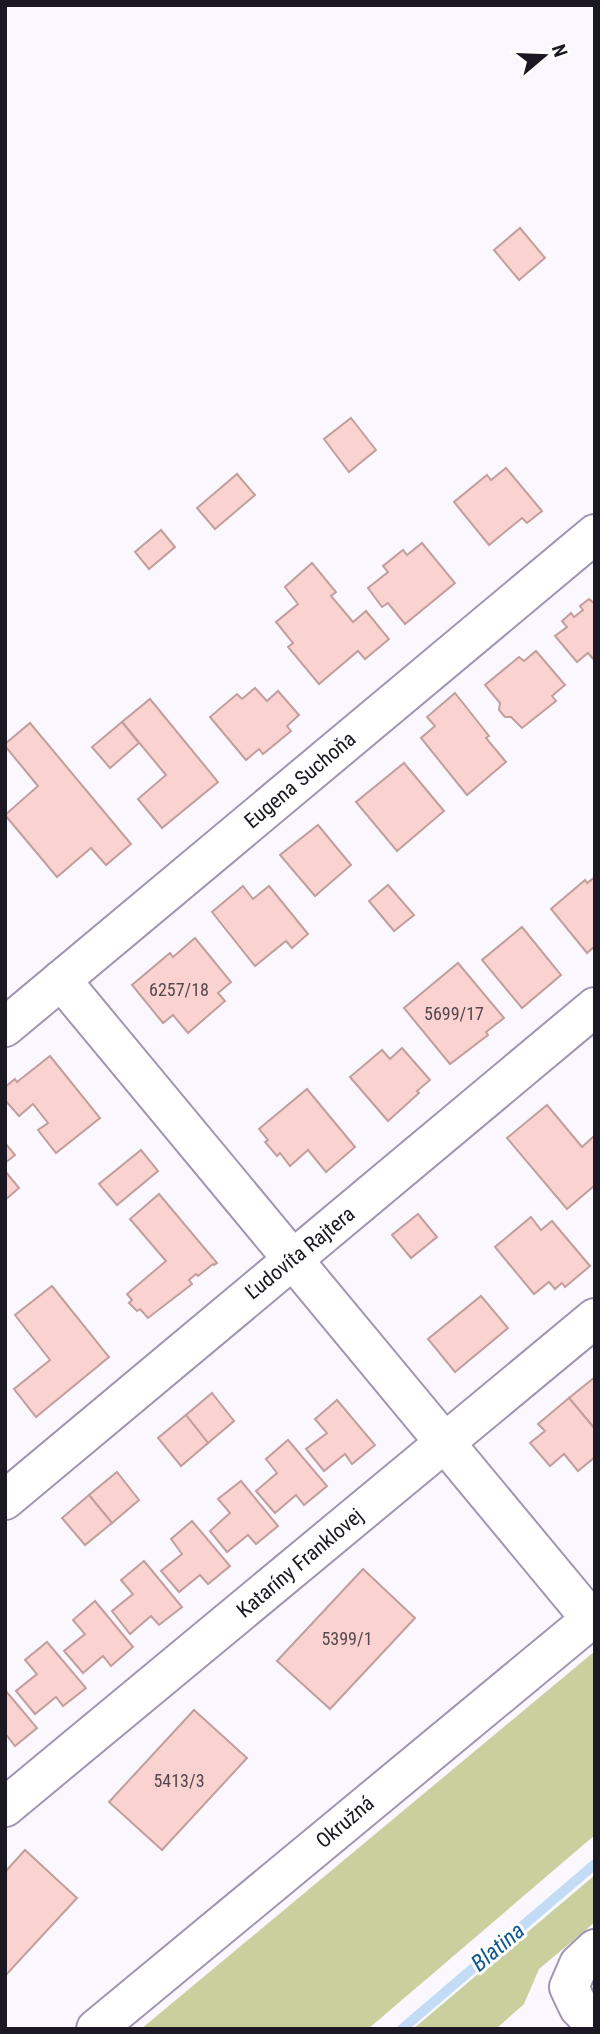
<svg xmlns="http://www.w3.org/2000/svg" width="600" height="2034" viewBox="0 0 600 2034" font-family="'Roboto Condensed',sans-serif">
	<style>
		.green { fill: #c9d09d }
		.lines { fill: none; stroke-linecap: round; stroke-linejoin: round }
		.stream { stroke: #c2dcf5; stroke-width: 10 }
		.building { fill: #fad3d0; stroke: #c29e9c; stroke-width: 2 }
		.minor-casing { stroke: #a095b2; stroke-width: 42 }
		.minor { stroke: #fff; stroke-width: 38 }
		.labels { text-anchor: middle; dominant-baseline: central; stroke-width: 6; stroke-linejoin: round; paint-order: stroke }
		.number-label { font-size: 18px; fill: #54474e }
		.street-label { font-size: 21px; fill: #1c1823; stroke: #fff }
		.water-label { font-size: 23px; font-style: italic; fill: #0f5990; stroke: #fff }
	</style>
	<rect width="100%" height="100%" fill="#faf8fe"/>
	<g class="green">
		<path d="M 595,1651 L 595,1835 L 368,2029 L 141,2029 Z"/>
		<path d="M 595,1875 L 595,1922 L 539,1969 L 524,2004 L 496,2029 L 413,2029 Z"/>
	</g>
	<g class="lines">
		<path class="stream" d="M 402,2029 L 595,1864"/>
	</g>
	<g class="building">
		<path d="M 520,228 L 545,258 L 519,280 L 494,250 Z"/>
		<path d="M 351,418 L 376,450 L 349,472 L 324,439 Z"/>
		<path d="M 506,468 L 542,511 L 527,523 L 522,518 L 489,545 L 454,502 L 487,475 L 491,480 Z"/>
		<path d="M 237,474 L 255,495 L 215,529 L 197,508 Z"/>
		<path d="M 161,530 L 175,547 L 149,569 L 135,552 Z"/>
		<path d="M 422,543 L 455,583 L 405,624 L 388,603 L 382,607 L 368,588 L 388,572 L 383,566 L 403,550 L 407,555 Z"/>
		<path d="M 312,563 L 336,592 L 331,596 L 353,622 L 366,611 L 389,639 L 365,659 L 358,651 L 319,684 L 288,647 L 293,643 L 276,622 L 298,604 L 285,587 Z"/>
		<path d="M 589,599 L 595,604 L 595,661 L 588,653 L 577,662 L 555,636 L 567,627 L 562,621 L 571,613 L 574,617 L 583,610 L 580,606 Z"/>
		<path d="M 536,651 L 565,685 L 552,696 L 556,701 L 522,728 L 511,717 L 505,717 L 499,710 L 500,703 L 485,685 L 519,657 L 524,661 Z"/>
		<path d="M 255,688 L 267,701 L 278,691 L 299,715 L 287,726 L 291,731 L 263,754 L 259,749 L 246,760 L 210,717 L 237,694 L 242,699 Z"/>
		<path d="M 455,693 L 489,736 L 486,738 L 506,762 L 467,795 L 421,738 L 435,726 L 427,717 Z"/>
		<path d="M 150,699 L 218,782 L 162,828 L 138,799 L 166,775 L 122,722 Z"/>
		<path d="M 122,722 L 139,743 L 110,768 L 92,747 Z"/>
		<path d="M 30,723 L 131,844 L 106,865 L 91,848 L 57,877 L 5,815 L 38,786 L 5,746 L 5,744 Z"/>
		<path d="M 404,763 L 444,811 L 397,851 L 356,802 Z"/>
		<path d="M 318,825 L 351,865 L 315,896 L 280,855 Z"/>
		<path d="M 595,877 L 595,946 L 587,953 L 551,909 L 585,880 L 587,883 Z"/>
		<path d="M 388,885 L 414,915 L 394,931 L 369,901 Z"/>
		<path d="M 243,886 L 253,899 L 269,886 L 308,934 L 292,948 L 286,941 L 255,966 L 212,912 Z"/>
		<path d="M 522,927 L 561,975 L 522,1008 L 482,960 Z"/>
		<path d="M 195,938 L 231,982 L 218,993 L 225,1001 L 188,1033 L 173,1015 L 163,1023 L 132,985 L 170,953 L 173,957 Z"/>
		<path d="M 458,963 L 504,1018 L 486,1032 L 488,1035 L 450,1064 L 404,1008 Z"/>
		<path d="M 402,1048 L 430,1080 L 417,1091 L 419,1093 L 388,1121 L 350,1077 L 382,1050 L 390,1059 Z"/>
		<path d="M 50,1056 L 100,1118 L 56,1153 L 38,1130 L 48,1123 L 33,1104 L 19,1116 L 5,1100 L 5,1087 L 15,1079 L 17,1082 Z"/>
		<path d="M 307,1089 L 355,1147 L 326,1172 L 308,1150 L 290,1166 L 280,1153 L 277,1156 L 265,1142 L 268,1140 L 259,1129 Z"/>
		<path d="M 547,1105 L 582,1147 L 593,1137 L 595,1139 L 595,1185 L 567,1209 L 507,1138 Z"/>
		<path d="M 5,1143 L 15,1155 L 5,1163 Z"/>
		<path d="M 141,1150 L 158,1171 L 117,1205 L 99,1184 Z"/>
		<path d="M 5,1171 L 19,1188 L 5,1200 Z"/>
		<path d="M 159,1194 L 217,1263 L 214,1265 L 213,1264 L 198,1276 L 196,1274 L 189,1280 L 192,1284 L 148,1318 L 140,1309 L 137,1311 L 129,1303 L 132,1300 L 127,1294 L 166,1261 L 130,1219 Z"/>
		<path d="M 418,1214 L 437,1237 L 411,1258 L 392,1235 Z"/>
		<path d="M 531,1217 L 541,1230 L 552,1221 L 590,1266 L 565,1287 L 562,1283 L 555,1289 L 549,1282 L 534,1294 L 495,1247 Z"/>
		<path d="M 52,1286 L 109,1357 L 36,1417 L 14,1389 L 50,1360 L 15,1315 Z"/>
		<path d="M 481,1296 L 508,1328 L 455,1372 L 428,1339 Z"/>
		<path d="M 595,1377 L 595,1429 L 569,1398 Z"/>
		<path d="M 212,1393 L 234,1421 L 208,1443 L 186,1415 Z"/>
		<path d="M 569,1398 L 595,1429 L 595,1457 L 578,1471 L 564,1454 L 550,1466 L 530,1443 L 545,1431 L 538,1424 Z"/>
		<path d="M 337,1400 L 375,1445 L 352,1464 L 345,1454 L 324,1471 L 306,1449 L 327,1433 L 315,1419 Z"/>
		<path d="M 186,1415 L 208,1443 L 181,1466 L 158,1438 Z"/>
		<path d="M 288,1440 L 327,1486 L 304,1505 L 296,1495 L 275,1513 L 256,1491 L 277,1473 L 266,1459 Z"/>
		<path d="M 117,1472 L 139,1500 L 112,1523 L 89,1495 Z"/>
		<path d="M 241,1481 L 278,1526 L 256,1544 L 248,1535 L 227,1552 L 210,1531 L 230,1513 L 218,1499 Z"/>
		<path d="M 89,1495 L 112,1523 L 85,1545 L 62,1518 Z"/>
		<path d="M 192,1521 L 230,1566 L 208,1584 L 200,1575 L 179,1592 L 161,1571 L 182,1554 L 171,1539 Z"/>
		<path d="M 144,1561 L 182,1607 L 159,1625 L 151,1616 L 130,1634 L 112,1611 L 133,1594 L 121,1580 Z"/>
		<path d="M 363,1569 L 415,1618 L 330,1709 L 277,1661 Z"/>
		<path d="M 95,1601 L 133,1647 L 111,1666 L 103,1656 L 83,1673 L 64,1651 L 85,1634 L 73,1620 Z"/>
		<path d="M 47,1642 L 86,1688 L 63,1706 L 56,1697 L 35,1714 L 16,1691 L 37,1674 L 25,1660 Z"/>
		<path d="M 5,1690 L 37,1728 L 15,1746 L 7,1736 L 5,1738 Z"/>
		<path d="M 194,1710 L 247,1758 L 162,1850 L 109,1802 Z"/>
		<path d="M 25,1850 L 77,1898 L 5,1976 L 5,1872 Z"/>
	</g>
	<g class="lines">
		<g class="minor-casing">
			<g id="minor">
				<path d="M 61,980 L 591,1619"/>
				<path d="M 5,1027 L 595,534"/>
				<path d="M 5,1500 L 595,1007"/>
				<path d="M 5,1807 L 595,1318"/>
				<path d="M 595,1949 L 579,1964 L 569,1987 L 579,2008 L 595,2024"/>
				<path d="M 96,2029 L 595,1616"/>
			</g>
		</g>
		<use href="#minor" class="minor"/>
	</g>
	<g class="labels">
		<g class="number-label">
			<text x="179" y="989">6257/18</text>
			<text x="454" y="1013">5699/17</text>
			<text x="347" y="1638">5399/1</text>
			<text x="179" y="1780">5413/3</text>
		</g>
		<g class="street-label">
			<text transform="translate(300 780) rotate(-40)">Eugena Suchoňa</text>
			<text transform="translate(300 1253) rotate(-39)">Ľudovíta Rajtera</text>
			<text transform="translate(300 1563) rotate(-40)">Kataríny Franklovej</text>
			<text transform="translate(345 1822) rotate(-40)">Okružná</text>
		</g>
		<g class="water-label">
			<text transform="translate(498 1947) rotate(-40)">Blatina</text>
		</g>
	</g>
	<rect width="600" height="2034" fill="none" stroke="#1c1823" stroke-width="14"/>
	<g transform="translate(544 56) rotate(71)" stroke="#ffffff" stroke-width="5" paint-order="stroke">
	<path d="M0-5L12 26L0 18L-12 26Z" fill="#1c1823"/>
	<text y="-10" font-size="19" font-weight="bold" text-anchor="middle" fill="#1c1823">N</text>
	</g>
</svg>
